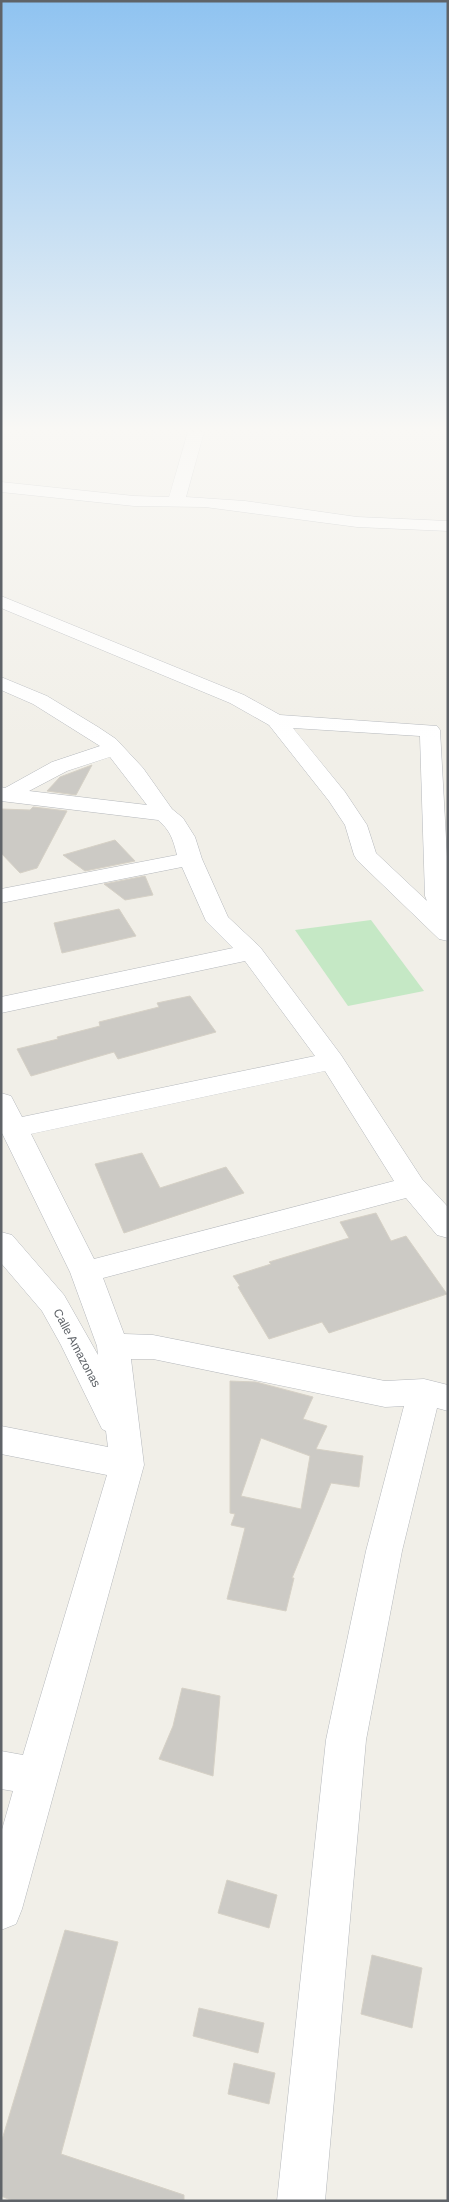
<svg xmlns="http://www.w3.org/2000/svg" width="449" height="2202" viewBox="0 0 449 2202" font-family="Helvetica,sans-serif">
	<style>
		.green { fill: #c5e8c5 }
		.building { fill: #cccac5; stroke: #d6d1c6; fill-rule: evenodd }
		.lines { fill: none; stroke-linecap: round; stroke-linejoin: round }
		.minor-casing { stroke: #b5b8bc; stroke-width: 1 }
		.minor { fill: #fff; fill-rule: evenodd }
		.labels { text-anchor: middle; dominant-baseline: central; stroke-width: 4.5; stroke-linejoin: round; paint-order: stroke }
		.street-label { font-size: 12px; fill: #5f6368; stroke: #fff }
	</style>
	<rect width="100%" height="100%" fill="#f1efe8"/>
	<path class="green" d="M 371,920 L 424,991 L 348,1006 L 295,930 Z"/>
	<g class="building">
		<path d="M 92,765 L 76,795 L 47,791 L 60,777 Z"/>
		<path d="M 33,807 L 67,811 L 37,868 L 20,873 L 1,853 L 1,809 L 30,810 Z"/>
		<path d="M 115,840 L 135,861 L 85,871 L 63,855 Z"/>
		<path d="M 145,876 L 153,895 L 125,900 L 104,884 Z"/>
		<path d="M 119,909 L 136,936 L 62,953 L 54,923 Z"/>
		<path d="M 190,996 L 216,1032 L 118,1059 L 114,1052 L 31,1076 L 17,1049 L 58,1039 L 57,1037 L 100,1026 L 99,1022 L 159,1007 L 157,1003 Z"/>
		<path d="M 142,1153 L 160,1188 L 226,1167 L 244,1193 L 124,1233 L 95,1164 Z"/>
		<path d="M 376,1213 L 391,1241 L 406,1236 L 447,1294 L 329,1333 L 322,1322 L 269,1339 L 238,1287 L 240,1286 L 233,1276 L 271,1264 L 269,1262 L 349,1238 L 340,1222 Z"/>
		<path d="M 230,1381 L 256,1382 L 313,1397 L 303,1419 L 327,1426 L 316,1449 L 363,1456 L 359,1487 L 331,1483 L 292,1578 L 294,1578 L 286,1611 L 227,1599 L 245,1528 L 231,1525 L 235,1514 L 230,1513 ZM 261,1438 L 310,1456 L 301,1509 L 241,1496 Z"/>
		<path d="M 182,1688 L 220,1696 L 213,1776 L 159,1759 L 173,1726 Z"/>
		<path d="M 227,1880 L 277,1895 L 269,1928 L 218,1913 Z"/>
		<path d="M 65,1930 L 118,1942 L 61,2154 L 184,2195 L 184,2201 L 13,2201 L 1,2196 L 1,2143 Z"/>
		<path d="M 372,1955 L 422,1968 L 412,2028 L 361,2014 Z"/>
		<path d="M 199,2008 L 264,2023 L 258,2053 L 193,2036 Z"/>
		<path d="M 234,2063 L 275,2073 L 269,2104 L 228,2094 Z"/>
	</g>
	<g class="lines">
		<g class="minor-casing">
			<g id="minor">
				<path d="M 188,432 L 204,432 L 186,497 L 245,501 L 357,517 L 448,521 L 448,531 L 357,527 L 205,507 L 134,506 L 1,492 L 1,482 L 134,496 L 169,497 Z"/>
				<path d="M 1,596 L 244,695 L 280,715 L 437,726 L 440,730 L 448,875 L 448,941 L 439,939 L 357,860 L 354,855 L 345,825 L 329,801 L 269,725 L 230,703 L 1,608 ZM 293,728 L 420,736 L 425,896 L 427,901 L 376,853 L 367,825 L 345,792 Z"/>
				<path d="M 1,677 L 47,696 L 98,727 L 116,739 L 143,768 L 172,809 L 183,818 L 195,837 L 202,859 L 228,917 L 260,947 L 341,1055 L 422,1179 L 448,1207 L 448,1238 L 437,1235 L 406,1198 L 103,1278 L 124,1334 L 153,1335 L 385,1381 L 424,1379 L 448,1385 L 448,1411 L 437,1408 L 402,1551 L 366,1740 L 325,2201 L 277,2201 L 326,1740 L 366,1551 L 404,1406 L 385,1407 L 153,1359 L 131,1359 L 144,1465 L 22,1909 L 16,1924 L 1,1930 L 1,1833 L 13,1791 L 1,1789 L 1,1751 L 23,1755 L 107,1475 L 1,1454 L 1,1426 L 108,1447 L 106,1431 L 102,1429 L 61,1345 L 42,1311 L 1,1263 L 1,1232 L 12,1235 L 64,1295 L 98,1355 L 97,1346 L 70,1272 L 1,1131 L 1,1093 L 11,1096 L 22,1117 L 315,1056 L 245,961 L 1,1013 L 1,997 L 233,948 L 206,921 L 182,867 L 1,903 L 1,889 L 177,855 C 173,839 170,830 158,820 L 1,801 L 1,787 L 5,788 L 52,762 L 100,746 L 33,704 L 1,690 ZM 110,757 L 147,805 L 29,791 L 67,771 ZM 325,1071 L 394,1181 L 94,1259 L 31,1134 Z"/>
			</g>
		</g>
		<use href="#minor" class="minor"/>
	</g>
	<linearGradient id="sky" x2="0" y2="1"><stop stop-color="#8fc3f1"/><stop offset="0.58" stop-color="#f9f8f5"/><stop offset="1" stop-color="#f9f8f5" stop-opacity="0"/></linearGradient>
	<rect width="449" height="740" fill="url(#sky)"/>
	<g class="labels">
		<g class="street-label">
			<text transform="translate(77 1348) rotate(62)">Calle Amazonas</text>
		</g>
	</g>
	<rect width="449" height="2202" fill="none" stroke="#5f6368" stroke-width="5"/>
</svg>
